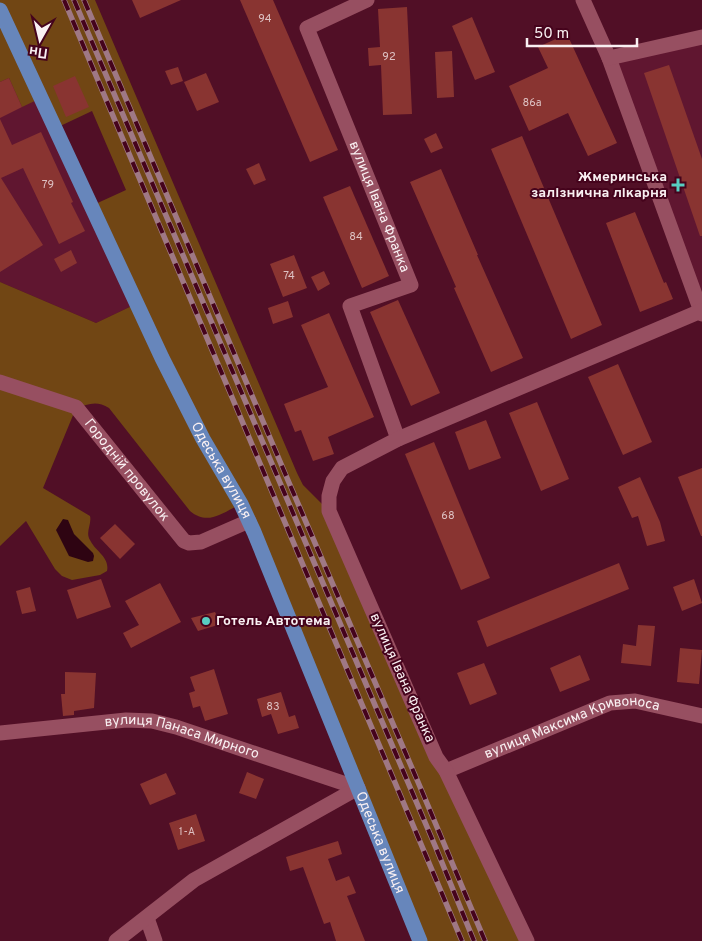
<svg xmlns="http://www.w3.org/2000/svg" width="702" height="941" viewBox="0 0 702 941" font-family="Overpass,sans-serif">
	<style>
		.built { fill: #601630 }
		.green { fill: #714614 }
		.water { fill: #2e0412 }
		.building { fill: #893431 }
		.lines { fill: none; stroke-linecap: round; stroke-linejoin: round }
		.minor { stroke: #974f61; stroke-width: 15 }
		.major { stroke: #6786bb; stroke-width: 15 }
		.rail-casing { stroke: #9f7885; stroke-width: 5.5 }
		.rail { stroke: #45031c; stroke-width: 4; stroke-dasharray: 11; stroke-linecap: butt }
		.poi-dot { fill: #58cec1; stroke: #45031c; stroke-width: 2 }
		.labels { text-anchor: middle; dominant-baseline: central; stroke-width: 4; stroke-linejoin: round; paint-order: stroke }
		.number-label { font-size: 11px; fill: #ddc1c2 }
		.poi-label { font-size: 14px; font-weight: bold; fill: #f9f0f2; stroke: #45031c; text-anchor: end }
		.street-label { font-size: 14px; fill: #f9f0f2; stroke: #45031c }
	</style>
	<rect width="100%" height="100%" fill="#510f26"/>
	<g class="built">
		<path d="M 0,10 L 136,304 L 96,323 L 0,282 Z"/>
		<path d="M 702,38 L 702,314 L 609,58 Z"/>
	</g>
	<path class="green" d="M 0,0 L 95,0 L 297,473 L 303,485 L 329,511 L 527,941 L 420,941 L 241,504 C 222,513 208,526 190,511 L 109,408 C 97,400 88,404 76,408 L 43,488 L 90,516 C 92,524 85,532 90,540 C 95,551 110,557 107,571 L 100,575 L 72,580 L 62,576 L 55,569 L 26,521 L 0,546 L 0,282 L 96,323 L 136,304 L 91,206 L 126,190 L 92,111 L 56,128 L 41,98 L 22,107 L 9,78 L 0,82 Z"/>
	<path class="water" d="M 63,519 L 68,520 L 74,534 L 93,553 L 94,556 L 93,561 L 88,562 L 69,556 L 56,530 Z"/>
	<g class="building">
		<path d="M 132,0 L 181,0 L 140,18 Z"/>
		<path d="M 240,0 L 273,0 L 338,150 L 310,162 Z"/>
		<path d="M 407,7 L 412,114 L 383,115 L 381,65 L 369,66 L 368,48 L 380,47 L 378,9 Z"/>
		<path d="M 472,17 L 495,72 L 475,80 L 452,26 Z"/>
		<path d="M 567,34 L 617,143 L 588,156 L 568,113 L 529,131 L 509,86 L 548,68 L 538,47 Z"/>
		<path d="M 452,51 L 454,97 L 437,98 L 435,52 Z"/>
		<path d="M 669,65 L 702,159 L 702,236 L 700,236 L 644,73 Z"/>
		<path d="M 178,67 L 183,81 L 171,85 L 165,71 Z"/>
		<path d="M 206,73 L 219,102 L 197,111 L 184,82 Z"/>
		<path d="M 75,76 L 89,107 L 66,117 L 53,86 Z"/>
		<path d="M 9,78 L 22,107 L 0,118 L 0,82 Z"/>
		<path d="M 0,119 L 12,145 L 41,132 L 73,202 L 71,203 L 85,231 L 59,244 L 23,168 L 1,178 L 43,245 L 0,272 Z"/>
		<path d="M 436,133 L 443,148 L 431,153 L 424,139 Z"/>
		<path d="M 522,136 L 602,325 L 571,339 L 491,149 Z"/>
		<path d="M 259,163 L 266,180 L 254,185 L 246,169 Z"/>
		<path d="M 441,169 L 478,255 L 477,255 L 523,358 L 491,372 L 454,288 L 456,287 L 410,182 Z"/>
		<path d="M 350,186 L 389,276 L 362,288 L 323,197 Z"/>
		<path d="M 635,212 L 664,283 L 666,282 L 673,299 L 640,312 L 606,223 Z"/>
		<path d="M 71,250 L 77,263 L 61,272 L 54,259 Z"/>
		<path d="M 294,255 L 307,288 L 283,297 L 270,264 Z"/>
		<path d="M 324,271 L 330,284 L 318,291 L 311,277 Z"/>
		<path d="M 398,300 L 440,393 L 411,406 L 370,312 Z"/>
		<path d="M 288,301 L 293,317 L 273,324 L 268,308 Z"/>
		<path d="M 329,313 L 374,417 L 328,437 L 334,454 L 313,461 L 301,430 L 295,432 L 284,404 L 328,387 L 301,325 Z"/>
		<path d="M 618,364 L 652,442 L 623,455 L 588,377 Z"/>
		<path d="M 537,402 L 569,479 L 541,491 L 509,413 Z"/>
		<path d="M 486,420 L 501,458 L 469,470 L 455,432 Z"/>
		<path d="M 434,442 L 490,578 L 461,590 L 405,454 Z"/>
		<path d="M 702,468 L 702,536 L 701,536 L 678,477 Z"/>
		<path d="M 640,477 L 660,522 L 665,541 L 647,546 L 638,516 L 632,518 L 618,487 Z"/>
		<path d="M 115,524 L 135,544 L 120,559 L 100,538 Z"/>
		<path d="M 619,563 L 629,589 L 487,647 L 477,621 Z"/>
		<path d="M 101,579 L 111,607 L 77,619 L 67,590 Z"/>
		<path d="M 694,579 L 702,603 L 682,611 L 673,587 Z"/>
		<path d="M 160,583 L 181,622 L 131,648 L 123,633 L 139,625 L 125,601 Z"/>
		<path d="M 30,587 L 36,611 L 22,614 L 16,591 Z"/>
		<path d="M 215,612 L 221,624 L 198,631 L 191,618 Z"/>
		<path d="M 638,625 L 655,626 L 651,666 L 621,663 L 623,644 L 636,646 Z"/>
		<path d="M 680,648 L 702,650 L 699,684 L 677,682 Z"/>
		<path d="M 580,655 L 590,680 L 560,692 L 550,668 Z"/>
		<path d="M 484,663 L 497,694 L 470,705 L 457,673 Z"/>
		<path d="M 214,669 L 228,714 L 205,721 L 200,706 L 193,708 L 189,693 L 195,691 L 190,677 Z"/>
		<path d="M 65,672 L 96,673 L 94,708 L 74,711 L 74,715 L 63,716 L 61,694 L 65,694 Z"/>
		<path d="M 281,692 L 289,717 L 295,715 L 299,728 L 278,734 L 271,714 L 262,717 L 257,699 Z"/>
		<path d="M 247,772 L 264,779 L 256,799 L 239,793 Z"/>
		<path d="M 166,773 L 176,794 L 150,805 L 140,784 Z"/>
		<path d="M 196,814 L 205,841 L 178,850 L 169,823 Z"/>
		<path d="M 338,841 L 342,854 L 328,859 L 336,881 L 349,876 L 356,893 L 347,896 L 365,941 L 336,941 L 330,922 L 324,924 L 303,867 L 290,871 L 286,857 Z"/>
	</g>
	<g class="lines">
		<g class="minor">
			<path id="s1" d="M 367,0 L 307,28 L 411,285 L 350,306 L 398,439"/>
			<path d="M 583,0 L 609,58 L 702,314"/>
			<path d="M 609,58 L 702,37"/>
			<path id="s2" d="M 0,382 L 76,407 L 184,541 L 189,543 L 201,542 L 249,521"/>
			<path id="s3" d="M 0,733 L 126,720 L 152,721 L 176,727 L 358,788"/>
			<path id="s4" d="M 446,771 L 610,703 L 635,701 L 702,716"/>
			<path d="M 147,918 L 155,941"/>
			<path d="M 116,941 L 194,880 L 358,788"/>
			<path d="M 527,941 L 446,771 L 436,757 L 329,511 L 329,496 L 333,481 L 342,468 L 398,439 L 701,311"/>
		</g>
		<path class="major" id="s5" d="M 0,10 L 162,358 L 203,439 L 241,504 L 254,532 L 420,941"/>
		<g class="rail-casing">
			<g id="rail">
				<path d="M 64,0 L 462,941"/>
				<path d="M 74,0 L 436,848 L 474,941"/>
				<path d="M 84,0 L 290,485 L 418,782 L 485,941"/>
			</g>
		</g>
		<use href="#rail" class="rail"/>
	</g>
	<g class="poi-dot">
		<path d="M675.5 177.5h5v5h5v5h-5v5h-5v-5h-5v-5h5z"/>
		<circle cx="206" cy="621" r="5"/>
	</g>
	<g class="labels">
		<g class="number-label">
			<text x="265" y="19">94</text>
			<text x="389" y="57">92</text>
			<text x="532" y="103">86а</text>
			<text x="48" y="185">79</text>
			<text x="356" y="237">84</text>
			<text x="289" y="276">74</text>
			<text x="448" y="516">68</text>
			<text x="273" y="707">83</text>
			<text x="187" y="832">1-А</text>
		</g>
		<g class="poi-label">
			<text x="667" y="177">Жмеринська<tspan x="667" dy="16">залізнична лікарня</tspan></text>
			<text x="216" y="621" text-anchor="start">Готель Автотема</text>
		</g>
		<g class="street-label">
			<text stroke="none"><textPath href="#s1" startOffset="259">вулиця Івана Франка</textPath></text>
			<text stroke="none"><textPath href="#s2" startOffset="161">Городній провулок</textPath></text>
			<text stroke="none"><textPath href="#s5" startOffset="511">Одеська вулиця</textPath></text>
			<text transform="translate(402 678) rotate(66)">вулиця Івана Франка</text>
			<text stroke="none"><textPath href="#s4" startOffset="135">вулиця Максима Кривоноса</textPath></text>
			<text stroke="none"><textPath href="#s3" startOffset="185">вулиця Панаса Мирного</textPath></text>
			<text stroke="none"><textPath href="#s5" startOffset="916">Одеська вулиця</textPath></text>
		</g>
	</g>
	<g transform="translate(40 40) rotate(188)" stroke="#45031c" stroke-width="4" paint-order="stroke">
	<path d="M0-4L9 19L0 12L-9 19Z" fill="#f9f0f2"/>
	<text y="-8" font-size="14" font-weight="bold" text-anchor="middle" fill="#f9f0f2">Пн</text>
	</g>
	<path d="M527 38v8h110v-8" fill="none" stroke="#f9f0f2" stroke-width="2.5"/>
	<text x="534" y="38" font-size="15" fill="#f9f0f2" stroke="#45031c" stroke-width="4" paint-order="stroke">50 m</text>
</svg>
